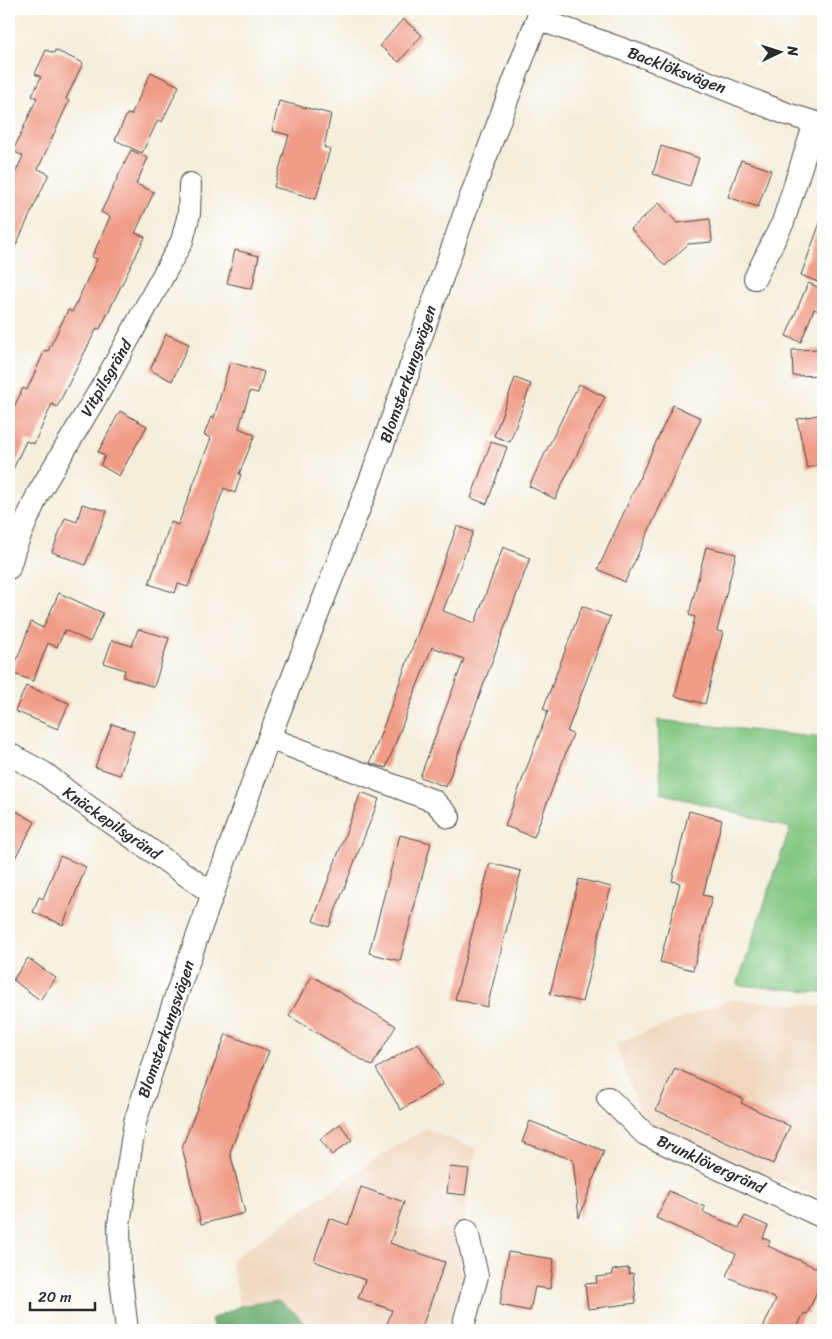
<svg xmlns="http://www.w3.org/2000/svg" width="832" height="1339" viewBox="0 0 832 1339" font-family="Sriracha,sans-serif">
	<style>
		.built { fill: #efd6bc }
		.green { fill: #83c782; stroke: #577956 }
		.forest { fill: #6aac70; stroke: #4a6c4e }
		.building { fill: #f09c87 }
		.lines { fill: none; stroke-linecap: round; stroke-linejoin: round }
		.street-casing { stroke: #494845; stroke-width: 24 }
		.street { stroke: #fff; stroke-width: 22 }
		.labels { text-anchor: middle; dominant-baseline: central; stroke-width: 4; stroke-linejoin: round; paint-order: stroke }
		.street-label { font-size: 16px; fill: #2b2b2b; stroke: #fff }
	</style>
	<rect width="100%" height="100%" fill="#fff"/>
	<filter id="ink" filterUnits="userSpaceOnUse"><feTurbulence type="fractalNoise" baseFrequency=".02" numOctaves="2"/><feDisplacementMap in="SourceGraphic" scale="10" xChannelSelector="R" yChannelSelector="G"/><feConvolveMatrix kernelMatrix="1 2 1 2 8 2 1 2 1" color-interpolation-filters="sRGB"/></filter>
	<filter id="wash" filterUnits="userSpaceOnUse"><feTurbulence type="fractalNoise" baseFrequency=".0096" numOctaves="4" result="noise"/><feDisplacementMap in="SourceGraphic" scale="20" xChannelSelector="R" yChannelSelector="G"/><feGaussianBlur stdDeviation="1.12" result="paint"/><feColorMatrix in="noise" values="0 0 0 0 0 0 0 0 0 0 0 0 0 0 0 0 0 1.4 0 .05"/><feComposite in="paint" operator="in"/></filter>
	<g filter="url(#wash)">
		<rect width="100%" height="100%" fill="#f4eedb"/>
		<g class="built">
			<path d="M 730,1000 L 823,1006 L 823,1199 L 644,1124 L 616,1044 Z"/>
			<path d="M 426,1129 L 477,1149 L 466,1205 L 459,1293 L 445,1330 L 306,1330 L 299,1316 L 278,1300 L 240,1306 L 231,1260 L 383,1154 Z"/>
		</g>
		<path class="green" d="M 658,720 L 823,738 L 823,992 L 737,985 L 790,828 L 661,793 Z"/>
		<path class="forest" d="M 278,1300 L 299,1316 L 306,1330 L 214,1330 L 211,1319 L 240,1306 Z"/>
		<g id="blocks">
			<g class="building">
				<path d="M 403,19 L 422,35 L 399,62 L 380,46 Z"/>
				<path d="M 46,50 L 54,53 L 55,50 L 83,63 L 66,99 L 69,101 L 38,169 L 49,174 L 9,260 L 9,187 L 23,156 L 13,151 L 37,98 L 32,96 L 41,77 L 35,74 Z"/>
				<path d="M 151,72 L 179,86 L 162,122 L 158,120 L 142,153 L 115,140 L 127,114 L 131,115 Z"/>
				<path d="M 279,101 L 331,114 L 324,147 L 330,149 L 316,199 L 274,187 L 289,135 L 272,131 Z"/>
				<path d="M 661,146 L 699,158 L 690,186 L 653,174 Z"/>
				<path d="M 131,150 L 148,158 L 136,184 L 154,192 L 135,233 L 145,237 L 100,329 L 97,328 L 57,407 L 52,404 L 34,444 L 26,441 L 9,478 L 9,418 L 23,388 L 27,390 L 45,350 L 48,351 L 68,310 L 72,312 L 97,259 L 92,257 L 110,217 L 101,212 Z"/>
				<path d="M 741,160 L 771,170 L 758,207 L 728,197 Z"/>
				<path d="M 659,203 L 677,223 L 710,219 L 712,242 L 688,244 L 665,266 L 631,229 Z"/>
				<path d="M 821,220 L 823,220 L 823,273 L 820,283 L 801,275 Z"/>
				<path d="M 235,250 L 259,256 L 252,289 L 227,283 Z"/>
				<path d="M 808,283 L 823,289 L 823,313 L 814,309 L 801,342 L 786,336 Z"/>
				<path d="M 166,334 L 189,344 L 172,381 L 150,370 Z"/>
				<path d="M 823,349 L 823,375 L 793,376 L 792,350 Z"/>
				<path d="M 230,362 L 264,372 L 258,393 L 250,391 L 239,428 L 255,435 L 239,474 L 241,474 L 235,493 L 224,488 L 188,587 L 178,584 L 175,593 L 149,584 L 171,522 L 178,525 L 211,438 L 204,435 L 211,417 L 214,418 Z"/>
				<path d="M 515,378 L 531,384 L 510,442 L 494,436 Z"/>
				<path d="M 579,384 L 605,397 L 555,499 L 529,486 Z"/>
				<path d="M 673,405 L 701,418 L 625,582 L 598,569 Z"/>
				<path d="M 120,411 L 147,426 L 119,476 L 100,465 L 105,456 L 98,452 Z"/>
				<path d="M 823,414 L 823,464 L 807,468 L 797,419 Z"/>
				<path d="M 491,442 L 507,447 L 487,504 L 471,498 Z"/>
				<path d="M 82,504 L 107,511 L 85,565 L 52,552 L 65,518 L 77,522 Z"/>
				<path d="M 457,526 L 473,532 L 443,611 L 475,623 L 503,547 L 530,558 L 446,787 L 420,777 L 464,659 L 432,647 L 386,768 L 370,763 Z"/>
				<path d="M 706,547 L 736,554 L 717,631 L 723,632 L 705,704 L 675,696 L 695,617 L 689,615 Z"/>
				<path d="M 59,593 L 103,613 L 90,642 L 65,630 L 57,647 L 48,643 L 33,681 L 12,673 L 31,622 L 43,628 Z"/>
				<path d="M 582,606 L 610,617 L 567,732 L 573,734 L 534,837 L 505,826 L 548,711 L 543,709 Z"/>
				<path d="M 138,629 L 169,638 L 154,687 L 123,677 L 125,670 L 104,663 L 112,640 L 132,646 Z"/>
				<path d="M 26,686 L 69,703 L 58,729 L 15,711 Z"/>
				<path d="M 112,724 L 134,731 L 120,775 L 95,767 Z"/>
				<path d="M 361,792 L 379,799 L 329,927 L 313,921 Z"/>
				<path d="M 9,807 L 35,822 L 9,869 Z"/>
				<path d="M 689,811 L 722,820 L 703,895 L 712,897 L 693,970 L 660,962 L 680,883 L 672,881 Z"/>
				<path d="M 400,835 L 431,843 L 400,961 L 369,953 Z"/>
				<path d="M 60,856 L 86,867 L 63,925 L 33,912 L 39,897 L 43,899 Z"/>
				<path d="M 490,863 L 521,871 L 487,1007 L 455,999 Z"/>
				<path d="M 579,879 L 611,887 L 582,1002 L 550,994 Z"/>
				<path d="M 28,958 L 56,978 L 40,1000 L 13,980 Z"/>
				<path d="M 312,976 L 396,1026 L 372,1066 L 289,1016 Z"/>
				<path d="M 226,1034 L 269,1051 L 230,1152 L 245,1213 L 201,1224 L 182,1147 Z"/>
				<path d="M 418,1043 L 443,1084 L 401,1110 L 376,1069 Z"/>
				<path d="M 675,1068 L 743,1099 L 741,1103 L 790,1126 L 773,1164 L 656,1110 Z"/>
				<path d="M 530,1121 L 604,1151 L 579,1218 L 573,1160 L 522,1142 Z"/>
				<path d="M 340,1124 L 352,1140 L 332,1155 L 320,1139 Z"/>
				<path d="M 450,1167 L 469,1169 L 465,1195 L 447,1193 Z"/>
				<path d="M 361,1187 L 404,1202 L 390,1243 L 445,1262 L 421,1330 L 385,1330 L 392,1310 L 358,1298 L 365,1280 L 314,1261 L 329,1218 L 348,1225 Z"/>
				<path d="M 669,1191 L 705,1207 L 703,1212 L 739,1228 L 745,1216 L 768,1226 L 763,1238 L 770,1241 L 768,1246 L 823,1271 L 823,1278 L 807,1314 L 804,1313 L 796,1330 L 762,1330 L 776,1299 L 726,1276 L 736,1254 L 656,1218 Z"/>
				<path d="M 508,1252 L 554,1259 L 550,1289 L 535,1287 L 530,1311 L 500,1305 Z"/>
				<path d="M 629,1268 L 629,1274 L 633,1273 L 636,1303 L 588,1309 L 585,1284 L 597,1283 L 596,1277 L 613,1275 L 612,1270 Z"/>
			</g>
		</g>
	</g>
	<g filter="url(#ink)">
		<use href="#blocks" fill-opacity="0" stroke="#494845" stroke-width="1"/>
		<g class="lines">
			<g class="street-casing">
				<g id="street">
					<path d="M 538,19 L 650,59 L 787,114 L 823,125"/>
					<path d="M 755,278 L 783,222 L 815,123"/>
					<path d="M 9,568 L 15,547 L 38,494 L 106,380 L 182,241 L 189,214 L 190,184"/>
					<path d="M 269,738 L 434,801 L 449,817"/>
					<path d="M 9,754 L 44,773 L 72,795 L 213,894"/>
					<path d="M 608,1098 L 645,1134 L 823,1217"/>
					<path d="M 127,1330 L 120,1271 L 119,1224 L 135,1122 L 177,993 L 269,738 L 373,473 L 464,215 L 541,9"/>
					<path d="M 462,1330 L 477,1276 L 467,1231"/>
				</g>
			</g>
			<use href="#street" class="street"/>
		</g>
	</g>
	<g class="labels">
		<g class="street-label">
			<text transform="translate(677 70) rotate(21)">Backlöksvägen</text>
			<text transform="translate(408 374) rotate(-71)">Blomsterkungsvägen</text>
			<text transform="translate(106 378) rotate(-60)">Vitpilsgränd</text>
			<text transform="translate(112 823) rotate(35)">Knäckepilsgränd</text>
			<text transform="translate(166 1029) rotate(-71)">Blomsterkungsvägen</text>
			<text transform="translate(711 1164) rotate(25)">Brunklövergränd</text>
		</g>
	</g>
	<rect width="832" height="1339" fill="none" stroke="#fff" stroke-width="30"/>
	<g transform="translate(780 52) rotate(86)" stroke="#ffffff" stroke-width="4" paint-order="stroke">
	<path d="M0-4L9 19L0 12L-9 19Z" fill="#2b2b2b"/>
	<text y="-8" font-size="14" font-weight="bold" text-anchor="middle" fill="#2b2b2b">N</text>
	</g>
	<path d="M30 1302v8h65v-8" fill="none" stroke="#2b2b2b" stroke-width="2.5"/>
	<text x="38" y="1302" font-size="15" fill="#2b2b2b" stroke="#ffffff" stroke-width="4" paint-order="stroke">20 m</text>
</svg>
